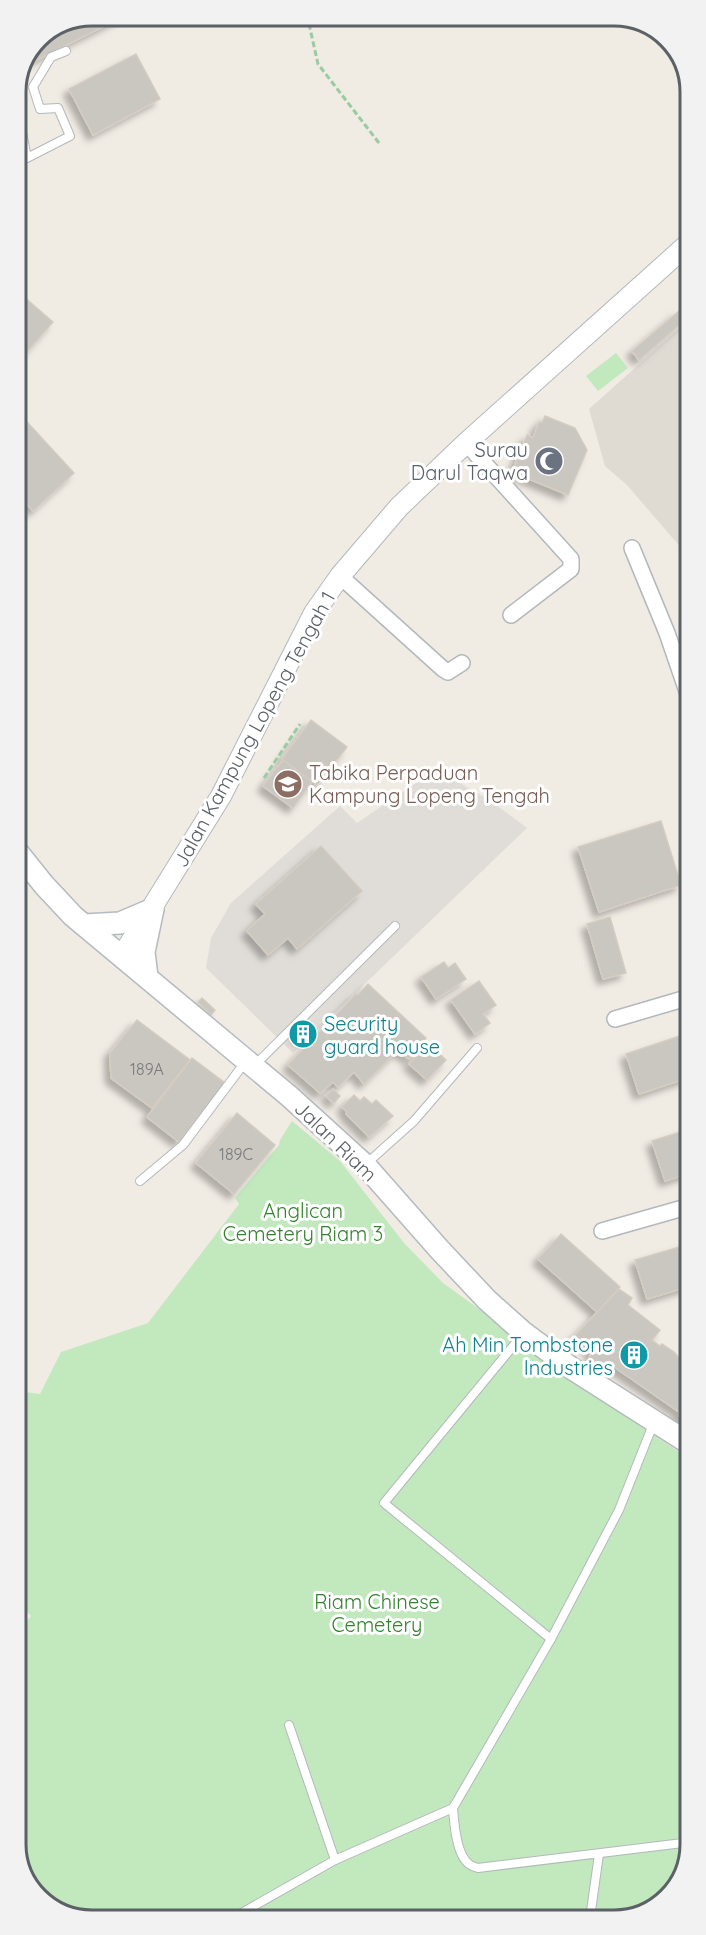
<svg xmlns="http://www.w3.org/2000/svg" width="706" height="1935" viewBox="0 0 706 1935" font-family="Quicksand,sans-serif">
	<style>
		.industrial { fill: #e0ddd8 }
		.education { fill: #dfdad2 }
		.green { fill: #c2e9be }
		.building { fill: #cac6c0; stroke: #d5ccc1; stroke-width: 1.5; filter: url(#shadow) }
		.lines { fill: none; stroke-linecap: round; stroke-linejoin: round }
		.service-casing { stroke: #b4b8bc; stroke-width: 10 }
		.minor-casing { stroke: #b4b8bc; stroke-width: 18 }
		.tertiary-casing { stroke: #b4b8bc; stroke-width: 22 }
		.secondary-casing { stroke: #b5babf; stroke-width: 24 }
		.path { stroke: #98cda1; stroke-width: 3; stroke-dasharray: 6 3; stroke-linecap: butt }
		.service { stroke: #fff; stroke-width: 8 }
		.minor { stroke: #fff; stroke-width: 15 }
		.tertiary { stroke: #fff; stroke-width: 20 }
		.secondary { stroke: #fff; stroke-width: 21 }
		.labels { text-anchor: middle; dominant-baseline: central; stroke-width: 6; stroke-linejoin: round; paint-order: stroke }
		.number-label { font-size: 16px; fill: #777a7c }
		.worship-label { font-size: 20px; fill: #5b616d; stroke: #fff; text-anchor: end }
		.street-label { font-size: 20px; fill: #5b6166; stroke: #fff }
		.education-label { font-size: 20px; fill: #785e54; stroke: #fff; text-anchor: start }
		.culture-label { font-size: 20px; fill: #0d838f; stroke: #fff; text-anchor: start }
		.park-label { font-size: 20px; fill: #32832d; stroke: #fff }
		.rim { fill: none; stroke: #5b6166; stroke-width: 3 }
	</style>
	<defs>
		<filter id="shadow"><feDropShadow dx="-5.5" dy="5.5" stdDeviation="3" flood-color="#0004"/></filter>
	</defs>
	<rect width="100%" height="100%" fill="#f0ebe3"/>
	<path class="industrial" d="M 456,781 L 488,799 L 527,828 L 293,1053 L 206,968 L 211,938 L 231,903 L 340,806 L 357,823 L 416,783 Z"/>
	<path class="education" d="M 689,320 L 689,557 L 627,485 L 605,466 L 589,409 Z"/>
	<g class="green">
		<path d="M 616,353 L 628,368 L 598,391 L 586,376 Z"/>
		<path d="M 292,1121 L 340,1161 L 404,1243 L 443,1283 L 643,1428 L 690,1459 L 691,1844 L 675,1891 L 635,1917 L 86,1920 L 41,1901 L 18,1864 L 17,1634 L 31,1616 L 17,1601 L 17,1391 L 40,1394 L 61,1352 L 148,1323 L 239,1204 L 235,1198 L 279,1145 L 280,1140 Z"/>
	</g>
	<g class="building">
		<path d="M 91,15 L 126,15 L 30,63 L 28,58 L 38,37 Z"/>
		<path d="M 136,54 L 160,99 L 93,135 L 69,89 Z"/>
		<path d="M 15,289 L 53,322 L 16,364 Z"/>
		<path d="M 679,311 L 686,319 L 639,360 L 632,351 Z"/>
		<path d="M 16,410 L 74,473 L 33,511 L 16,492 Z"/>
		<path d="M 545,416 L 575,428 L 587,450 L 568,495 L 512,472 L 527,435 L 533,438 L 539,422 L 542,423 Z"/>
		<path d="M 311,720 L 347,747 L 317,785 L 282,759 Z"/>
		<path d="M 283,760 L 312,782 L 293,808 L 263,786 Z"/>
		<path d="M 661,821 L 681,885 L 599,912 L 578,847 Z"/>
		<path d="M 321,846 L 362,891 L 297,949 L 288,938 L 268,955 L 247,931 L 265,914 L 256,904 Z"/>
		<path d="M 610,917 L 626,973 L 603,979 L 587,924 Z"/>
		<path d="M 444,962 L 448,968 L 455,963 L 466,979 L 436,999 L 421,977 Z"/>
		<path d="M 479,981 L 496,1005 L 483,1014 L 490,1023 L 475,1034 L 451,1000 Z"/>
		<path d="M 368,984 L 426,1038 L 409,1059 L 398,1050 L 364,1084 L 354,1072 L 338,1087 L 333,1082 L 320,1093 L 288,1065 L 356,994 L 358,995 Z"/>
		<path d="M 202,998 L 215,1010 L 211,1015 L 198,1002 Z"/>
		<path d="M 137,1020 L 190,1060 L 152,1108 L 111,1078 L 110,1053 Z"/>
		<path d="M 303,1027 L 310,1033 L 302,1040 L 296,1034 Z"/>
		<path d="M 680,1036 L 690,1066 L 690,1077 L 639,1094 L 626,1054 Z"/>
		<path d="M 428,1043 L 446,1060 L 427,1080 L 409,1064 Z"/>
		<path d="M 192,1058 L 225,1083 L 179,1142 L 147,1117 Z"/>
		<path d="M 333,1089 L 340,1096 L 334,1103 L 326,1096 Z"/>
		<path d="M 354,1095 L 360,1101 L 364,1097 L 372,1104 L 376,1100 L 393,1116 L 369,1137 L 346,1114 L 347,1112 L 342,1107 Z"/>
		<path d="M 237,1113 L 275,1145 L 234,1194 L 196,1163 Z"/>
		<path d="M 690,1129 L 690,1173 L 665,1181 L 652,1141 Z"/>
		<path d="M 561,1234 L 620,1287 L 597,1312 L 538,1259 Z"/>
		<path d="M 690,1244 L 690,1286 L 647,1299 L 635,1260 Z"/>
		<path d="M 619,1289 L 632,1298 L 628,1305 L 660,1330 L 652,1340 L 660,1346 L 662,1344 L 674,1352 L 690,1370 L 690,1376 L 686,1381 L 690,1384 L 690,1424 L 679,1416 L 679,1412 L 607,1362 L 603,1368 L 589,1357 L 593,1351 L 574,1337 Z"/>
	</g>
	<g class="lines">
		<g class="service-casing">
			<g id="service">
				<path d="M 15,96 L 27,158 L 70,136 L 58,108 L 40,109 L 33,87 L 51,57 L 66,51"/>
				<path d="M 255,1065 L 395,926"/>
				<path d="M 366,1164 L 414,1121 L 477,1048"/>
				<path d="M 140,1181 L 183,1145 L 246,1061"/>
				<path d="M 523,1334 L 384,1503 L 551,1639"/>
				<path d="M 289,1725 L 335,1860"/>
				<path d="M 453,1808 C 454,1822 456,1855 469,1864 C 471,1866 475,1867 478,1868 L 691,1842"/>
				<path d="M 590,1918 L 599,1854"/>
				<path d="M 231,1919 L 335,1860 L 453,1808 L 551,1639 L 619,1510 L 654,1422"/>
			</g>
		</g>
		<g class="minor-casing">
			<g id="minor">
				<path d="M 466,443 L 571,559 L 571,569 L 511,615"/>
				<path d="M 632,548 L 667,633 L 689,697"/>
				<path d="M 340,576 L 443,669 L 448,672 L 462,663"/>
				<path d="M 615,1019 L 690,997"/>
				<path d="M 602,1231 L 690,1206"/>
			</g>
		</g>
		<g class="tertiary-casing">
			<path id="tertiary" d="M 122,956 L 221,796 L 314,613 L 340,576 L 399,507 L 466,443 L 689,243"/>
		</g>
		<g class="secondary-casing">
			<g id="secondary">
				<path d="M 16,850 L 44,885 L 73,916 L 289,1096 L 365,1165 L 439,1249 L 487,1300 L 524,1333 L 574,1370 L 690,1444"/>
				<path d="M 84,925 L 120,923 L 153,909"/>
				<path d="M 147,977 L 144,952 L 153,909"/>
			</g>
		</g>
		<g class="path">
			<path d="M 307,15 L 318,64 L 379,143"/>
			<path d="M 264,778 L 300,724"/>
		</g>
		<use href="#service" class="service"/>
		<use href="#minor" class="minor"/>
		<use href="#tertiary" class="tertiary"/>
		<use href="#secondary" class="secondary"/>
	</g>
	<defs>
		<g id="mosque-disc" transform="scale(1.5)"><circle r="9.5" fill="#6b7280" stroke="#fff"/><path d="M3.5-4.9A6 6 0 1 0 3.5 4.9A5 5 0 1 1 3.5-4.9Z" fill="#fff"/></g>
		<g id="school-disc" transform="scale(1.5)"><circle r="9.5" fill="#8d6e63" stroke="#fff"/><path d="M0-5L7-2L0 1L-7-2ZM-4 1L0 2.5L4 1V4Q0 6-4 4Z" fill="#fff"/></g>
		<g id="building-disc" transform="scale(1.5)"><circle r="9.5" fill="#0f9aa8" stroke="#fff"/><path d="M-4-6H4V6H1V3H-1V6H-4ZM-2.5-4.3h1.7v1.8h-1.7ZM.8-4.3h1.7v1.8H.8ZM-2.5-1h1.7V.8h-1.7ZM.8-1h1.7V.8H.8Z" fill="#fff"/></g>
	</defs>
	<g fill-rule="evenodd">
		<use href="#mosque-disc" x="549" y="461"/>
		<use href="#school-disc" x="288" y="784"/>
		<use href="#building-disc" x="303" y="1034"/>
		<use href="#building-disc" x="634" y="1355"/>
	</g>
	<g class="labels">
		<g class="number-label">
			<text x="147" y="1069">189A</text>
			<text x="236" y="1154">189C</text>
		</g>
		<g class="worship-label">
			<text x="528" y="449">Surau<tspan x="528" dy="23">Darul Taqwa</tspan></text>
		</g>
		<g class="street-label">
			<text transform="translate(254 729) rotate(-61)">Jalan Kampung Lopeng Tengah 1</text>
			<text transform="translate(336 1141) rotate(44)">Jalan Riam</text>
		</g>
		<g class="education-label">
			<text x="309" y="772">Tabika Perpaduan<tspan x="309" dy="23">Kampung Lopeng Tengah</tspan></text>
		</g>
		<g class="culture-label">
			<text x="324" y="1023">Security<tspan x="324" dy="23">guard house</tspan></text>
			<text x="613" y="1344" text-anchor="end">Ah Min Tombstone<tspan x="613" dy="23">Industries</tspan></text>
		</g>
		<g class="park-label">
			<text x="303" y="1210">Anglican<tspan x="303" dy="23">Cemetery Riam 3</tspan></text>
			<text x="377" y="1601">Riam Chinese<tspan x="377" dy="23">Cemetery</tspan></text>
		</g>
	</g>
	<path d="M0 0H706V1935H0ZM92 26H614A66 66 0 0 1 680 92V1844A66 66 0 0 1 614 1910H92A66 66 0 0 1 26 1844V92A66 66 0 0 1 92 26Z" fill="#f2f2f3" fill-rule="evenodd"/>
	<path class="rim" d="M92 26H614A66 66 0 0 1 680 92V1844A66 66 0 0 1 614 1910H92A66 66 0 0 1 26 1844V92A66 66 0 0 1 92 26Z"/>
</svg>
